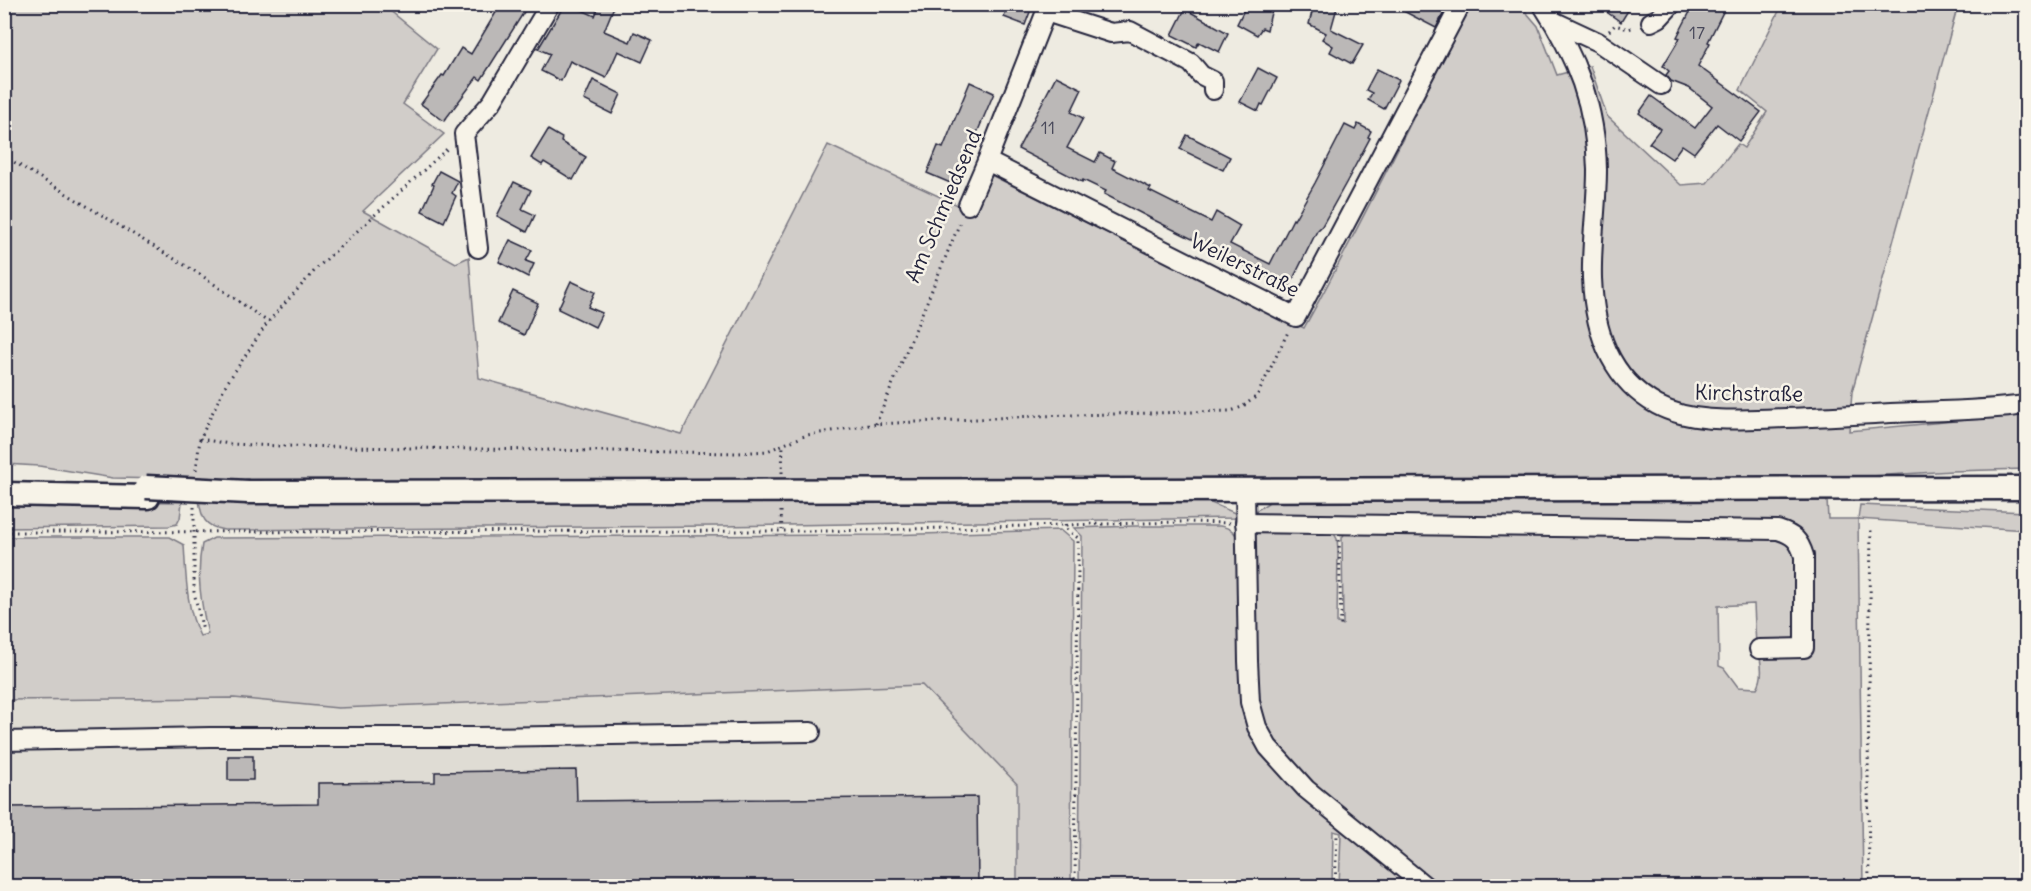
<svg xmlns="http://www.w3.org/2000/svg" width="2031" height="891" viewBox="0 0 2031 891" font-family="Delius,sans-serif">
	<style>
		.built { fill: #dfdcd4 }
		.green { fill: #d1cdc9; stroke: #7a7882; stroke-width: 1.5 }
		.building { fill: #bbb8b7; stroke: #22223b; stroke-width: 1.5 }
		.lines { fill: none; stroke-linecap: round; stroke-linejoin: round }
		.minor-casing { stroke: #22223b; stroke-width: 22 }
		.major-casing { stroke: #22223b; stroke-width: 27 }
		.path { stroke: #22223b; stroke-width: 3; stroke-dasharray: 1.5 4.5; stroke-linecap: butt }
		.minor { stroke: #f7f3e8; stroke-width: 18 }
		.major { stroke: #f7f3e8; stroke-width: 22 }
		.major-bridge-casing { stroke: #22223b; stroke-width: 27; stroke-linecap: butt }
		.major-bridge { stroke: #f7f3e8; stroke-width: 22 }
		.labels { text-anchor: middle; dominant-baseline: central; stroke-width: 5; stroke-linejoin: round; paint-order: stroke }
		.number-label { font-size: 18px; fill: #48485a }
		.street-label { font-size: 21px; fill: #22223b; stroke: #f7f3e8 }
	</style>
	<rect width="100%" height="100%" fill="#eeebe1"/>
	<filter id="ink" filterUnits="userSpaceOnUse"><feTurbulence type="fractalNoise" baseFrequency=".0167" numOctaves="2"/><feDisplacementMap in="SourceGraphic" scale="12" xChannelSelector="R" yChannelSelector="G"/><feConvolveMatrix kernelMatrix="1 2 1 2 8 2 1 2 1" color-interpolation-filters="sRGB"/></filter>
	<g filter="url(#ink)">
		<path class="built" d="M 923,685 L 1018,784 L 1017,886 L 5,886 L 4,700 L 234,698 L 338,708 Z"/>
		<g class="green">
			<path d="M 5,4 L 383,5 L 437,49 L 403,104 L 444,134 L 363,211 L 456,263 L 469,257 L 479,378 L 681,434 L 828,145 L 975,213 L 989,174 L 1091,225 L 1304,328 C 1363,222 1415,112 1471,5 L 1520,5 L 1538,26 L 1557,75 L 1590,66 L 1607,116 L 1681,185 L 1707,183 L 1738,144 L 1744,148 L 1767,112 L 1740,90 L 1782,5 L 1958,5 L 1852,392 L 1849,431 L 2019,415 L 2026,419 L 2026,469 L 1952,471 L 1822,479 L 1238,477 L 832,481 L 211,480 L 113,478 L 39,466 L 5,464 Z"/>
			<path d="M 199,499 L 1204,500 L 1235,513 L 1236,518 L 719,526 L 224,530 C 205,527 201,518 199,499 Z"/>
			<path d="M 1789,499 L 1827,500 L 1828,519 L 1858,519 L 1860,505 L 2026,512 L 2026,530 L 1858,519 L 1863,886 L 1434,886 L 1337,807 L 1301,775 L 1280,750 L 1267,730 L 1259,702 L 1255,658 L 1250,534 L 1257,526 L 1331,528 L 1337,539 L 1338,550 L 1337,623 L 1343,624 L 1342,538 L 1346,531 L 1774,534 L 1795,544 L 1802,645 L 1756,647 L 1754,604 L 1718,606 L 1719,666 L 1724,668 L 1738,687 L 1757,688 C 1763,679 1762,668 1760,658 L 1810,654 L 1797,532 L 1252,518 L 1257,510 L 1271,501 Z"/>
			<path d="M 5,500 L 182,502 L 180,518 L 177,524 L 169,526 L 5,528 Z"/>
			<path d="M 1136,526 L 1220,526 C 1230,528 1235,531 1238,540 L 1254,735 L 1416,886 L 1339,886 L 1341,833 L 1333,831 L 1332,886 L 1079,886 L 1082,536 L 1074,528 Z"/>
			<path d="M 1060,530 L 1073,541 L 1071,886 L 1017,886 L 1017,784 L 922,685 L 338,708 L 234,698 L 5,700 L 5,537 L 169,537 L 184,545 C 186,575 186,609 200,636 L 208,634 C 201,604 196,574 202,544 L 214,538 L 885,535 Z"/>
		</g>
		<g class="building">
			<path d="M 501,4 L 529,4 L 481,80 L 477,77 L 444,121 L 421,104 L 442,75 L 444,76 L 461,48 L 471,54 Z"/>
			<path d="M 565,4 L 569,4 L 595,16 L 600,4 L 615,4 L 604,31 L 630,42 L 634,32 L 652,40 L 642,62 L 618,51 L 606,78 L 570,61 L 561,81 L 541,71 L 550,54 L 538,49 Z"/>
			<path d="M 1009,4 L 1033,4 L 1025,25 L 1004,17 Z"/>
			<path d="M 1247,4 L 1273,4 L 1267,30 L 1262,28 L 1257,35 L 1237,24 Z"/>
			<path d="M 1314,4 L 1338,4 L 1331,29 L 1363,45 L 1352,64 L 1330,52 L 1333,46 L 1322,39 L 1326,33 L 1309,24 Z"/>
			<path d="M 1390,4 L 1448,4 L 1436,28 Z"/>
			<path d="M 1595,4 L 1632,4 L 1621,22 Z"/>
			<path d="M 1694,4 L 1727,4 L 1708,42 L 1710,43 L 1698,66 L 1761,112 L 1739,141 L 1717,124 L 1694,153 L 1682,145 L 1672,159 L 1649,143 L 1660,129 L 1639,113 L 1651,96 L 1695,128 L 1712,106 L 1689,88 L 1671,81 L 1666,75 L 1669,71 L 1663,66 L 1680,38 L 1677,37 Z"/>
			<path d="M 1185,9 L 1228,33 L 1219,52 L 1199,42 L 1196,47 L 1172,35 Z"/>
			<path d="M 1258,68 L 1277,78 L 1263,105 L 1261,104 L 1258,111 L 1240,102 Z"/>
			<path d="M 1377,69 L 1399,80 L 1384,109 L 1368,100 L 1372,93 L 1366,90 Z"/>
			<path d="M 1056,76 L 1082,89 L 1071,112 L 1083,118 L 1067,148 L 1095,162 L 1100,153 L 1115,161 L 1112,168 L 1151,188 L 1149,191 L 1211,222 L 1216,212 L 1240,226 L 1230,244 L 1270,264 L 1293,219 L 1294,220 L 1315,183 L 1345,125 L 1355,130 L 1358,124 L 1371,131 L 1368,137 L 1370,138 L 1346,183 L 1322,226 L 1317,231 L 1289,287 L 1152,219 L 1104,194 L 1106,191 L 1083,180 L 1082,182 L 1018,149 Z"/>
			<path d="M 593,80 L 621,94 L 612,114 L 584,100 Z"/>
			<path d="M 970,82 L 994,93 L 955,185 L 927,173 L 938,146 L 943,148 Z"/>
			<path d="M 548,130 L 562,138 L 561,142 L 586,157 L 573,180 L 544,162 L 542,165 L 531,158 Z"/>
			<path d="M 1187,135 L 1230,157 L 1223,170 L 1180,149 Z"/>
			<path d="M 439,171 L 458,181 L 452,193 L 456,196 L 444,222 L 422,211 L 434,185 L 432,184 Z"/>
			<path d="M 514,182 L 531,190 L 522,209 L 535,215 L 527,232 L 497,216 Z"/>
			<path d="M 510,240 L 532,250 L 526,261 L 534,264 L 528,277 L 499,262 Z"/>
			<path d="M 571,281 L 595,292 L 588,307 L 602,313 L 595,327 L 558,309 Z"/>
			<path d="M 513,291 L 538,303 L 524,335 L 498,323 Z"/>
			<rect x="228" y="756" width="25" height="24"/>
			<path d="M 576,770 L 577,801 L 977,797 L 978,886 L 4,886 L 4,807 L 318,804 L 318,783 L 435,782 L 435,772 Z"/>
		</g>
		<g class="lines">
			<g class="minor-casing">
				<g id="minor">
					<path d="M 1542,4 C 1576,56 1596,107 1597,170 C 1597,206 1591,242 1592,278 C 1594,330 1609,378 1657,405 C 1694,425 1745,419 1786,418 C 1821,417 1856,415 1891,413 C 1936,411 1982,411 2026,405"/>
					<path d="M 1046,12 L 1111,33 L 1130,31 L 1191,63 L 1201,75 L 1213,81 L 1213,90"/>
					<path d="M 1553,21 L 1598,42 L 1661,85"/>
					<path d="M 1651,22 L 1659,18 L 1672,4"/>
					<path d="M 987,161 L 1296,317 L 1461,4"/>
					<path d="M 968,205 L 987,161 L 1049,4"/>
					<path d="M 478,248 L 464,134 L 492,102 L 550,4"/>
					<path d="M 1245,489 L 1248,661 L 1250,702 L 1257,727 L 1268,747 L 1306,789 L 1425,886"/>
					<path d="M 1245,523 L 1778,530 C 1794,535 1799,540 1804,556 L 1804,648 L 1759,649"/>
					<path d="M 4,741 L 210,737 L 477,737 L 811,732"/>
				</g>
			</g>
			<g class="major-casing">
				<g id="major">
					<path d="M 248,492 L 2026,488"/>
					<path d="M 4,494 L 148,497"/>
				</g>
			</g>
			<g class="path">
				<path d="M 1609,31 L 1615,25 L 1628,29 L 1635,27"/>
				<path d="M 4,156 L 201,275 L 268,322"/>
				<path d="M 876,424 L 961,220"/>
				<path d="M 200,439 L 230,444 L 282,446 L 738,453 L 767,451 L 807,435 L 876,424 L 1035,416 L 1231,411 L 1242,407 L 1257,396 L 1288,332"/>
				<path d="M 196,470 L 200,439 L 225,386 L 268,322 L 318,267 L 449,147"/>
				<path d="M 782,473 L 783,444"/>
				<path d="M 194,507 L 194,592 L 203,631"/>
				<path d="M 781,511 L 782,530"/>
				<path d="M 1065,524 L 1065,528 L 1078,538 L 1078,567 L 1075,886"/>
				<path d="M 4,532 L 830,531 L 1182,522 L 1230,523"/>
				<path d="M 1339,540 L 1341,628"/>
				<path d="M 1335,886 L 1337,835"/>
				<path d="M 1869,886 L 1868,772 L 1871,527"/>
			</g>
			<use href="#minor" class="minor"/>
			<use href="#major" class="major"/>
			<g class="major-bridge-casing">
				<path id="major-bridge" d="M 146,487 L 248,492"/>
			</g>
			<use href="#major-bridge" class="major-bridge"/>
		</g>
	</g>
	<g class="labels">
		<g class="number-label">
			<text x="1697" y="32">17</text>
			<text x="1048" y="127">11</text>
		</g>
		<g class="street-label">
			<text transform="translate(943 206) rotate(-67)">Am Schmiedsend</text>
			<text transform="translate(1245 265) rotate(26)">Weilerstraße</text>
			<text transform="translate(1749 393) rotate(1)">Kirchstraße</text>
		</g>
	</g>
	<rect width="2031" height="891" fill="none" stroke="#f7f3e8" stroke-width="24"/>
	<rect x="12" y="12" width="2007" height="867" fill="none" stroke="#22223b" stroke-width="2" filter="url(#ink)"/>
</svg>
